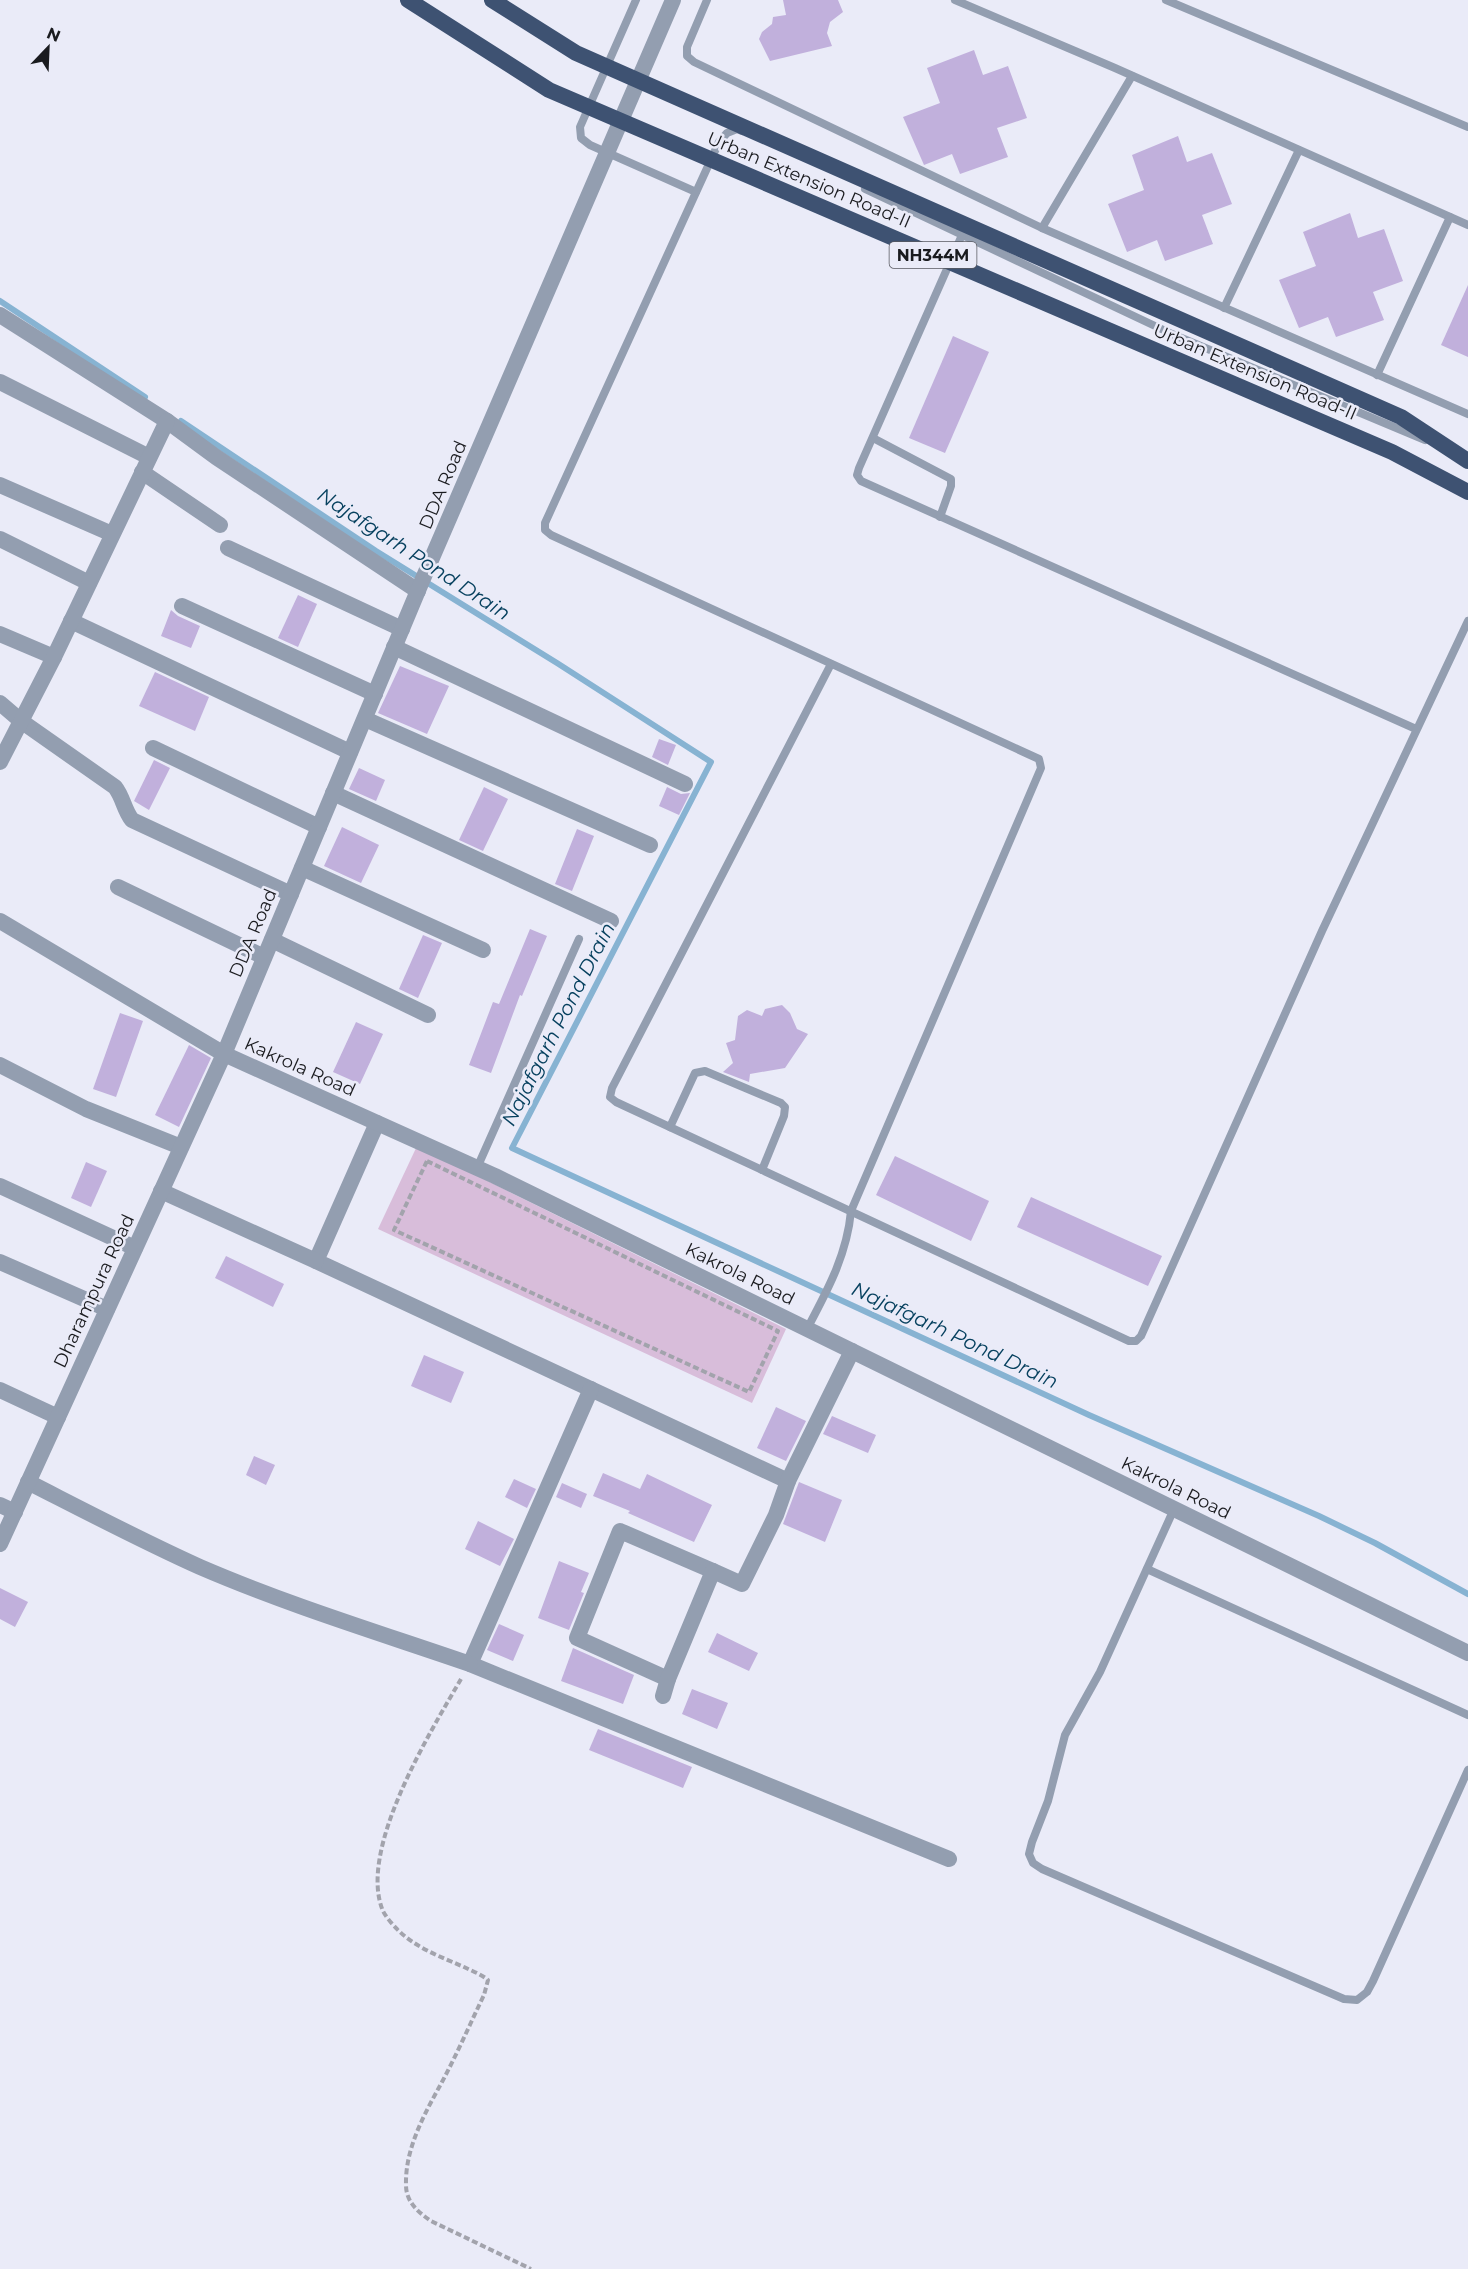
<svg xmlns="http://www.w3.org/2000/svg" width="1468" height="2269" viewBox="0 0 1468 2269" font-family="Montserrat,sans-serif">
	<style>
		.green { fill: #d8bdda }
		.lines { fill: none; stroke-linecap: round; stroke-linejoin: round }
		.stream { stroke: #87b3d2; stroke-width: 6 }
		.building { fill: #c1b0dc }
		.path { stroke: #a2a3ac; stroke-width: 4; stroke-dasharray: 6 3; stroke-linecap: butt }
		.service { stroke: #939eb0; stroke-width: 8 }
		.minor { stroke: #939eb0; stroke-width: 16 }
		.tertiary { stroke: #939eb0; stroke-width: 16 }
		.trunk-bridge { stroke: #3e5272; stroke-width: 16 }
		.labels { text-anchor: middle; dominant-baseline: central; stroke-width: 5; stroke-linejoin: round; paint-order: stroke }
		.shield { fill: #eaebf8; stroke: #585960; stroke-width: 1.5 }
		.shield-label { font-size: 16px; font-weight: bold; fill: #1a1b1f }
		.street-label { font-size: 18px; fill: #1a1b1f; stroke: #eaebf8 }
		.water-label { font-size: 20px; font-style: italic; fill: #07415f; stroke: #eaebf8 }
	</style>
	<rect width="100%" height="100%" fill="#eaebf8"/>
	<path class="green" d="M 417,1146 L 786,1329 L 752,1403 L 378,1229 Z"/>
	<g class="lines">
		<g class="stream">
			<path d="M 0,301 L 145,397"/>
			<path d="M 181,421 L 376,551 L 557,663 L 711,762 L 512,1148 L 1089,1415 L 1319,1516 L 1375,1543 L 1468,1594"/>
		</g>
	</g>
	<g class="building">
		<path d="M 783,0 L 838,0 L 843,12 L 830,22 L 827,33 L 832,46 L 770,61 L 759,39 L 762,32 L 772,24 L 773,17 L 786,15 Z"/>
		<path d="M 974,50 L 983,75 L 1008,66 L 1027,118 L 997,128 L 1008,157 L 960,174 L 952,154 L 924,165 L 903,117 L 940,103 L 927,68 Z"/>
		<path d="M 1178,136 L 1187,162 L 1212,153 L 1232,204 L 1202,215 L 1213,244 L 1165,261 L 1157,240 L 1127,252 L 1108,204 L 1144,190 L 1132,155 Z"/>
		<path d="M 1350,213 L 1358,238 L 1384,229 L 1403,281 L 1373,292 L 1384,320 L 1336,337 L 1328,317 L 1299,328 L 1279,280 L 1316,266 L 1303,232 Z"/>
		<path d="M 1468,285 L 1468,357 L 1441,345 Z"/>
		<path d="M 953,336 L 989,352 L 945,453 L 909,438 Z"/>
		<path d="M 298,595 L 317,604 L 298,647 L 278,638 Z"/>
		<path d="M 171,610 L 178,616 L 200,626 L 191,648 L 161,636 Z"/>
		<path d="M 400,666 L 449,686 L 427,734 L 378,713 Z"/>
		<path d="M 155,672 L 209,697 L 195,731 L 139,706 Z"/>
		<path d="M 659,739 L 676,745 L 668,765 L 652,757 Z"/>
		<path d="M 154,760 L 170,768 L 149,810 L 134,801 Z"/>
		<path d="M 359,768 L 385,780 L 376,801 L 349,789 Z"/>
		<path d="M 484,787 L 508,799 L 483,851 L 459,840 Z"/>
		<path d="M 667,787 L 681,794 L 690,793 L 679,815 L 659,806 Z"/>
		<path d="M 342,827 L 379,845 L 361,883 L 324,866 Z"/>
		<path d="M 577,829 L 594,836 L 572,891 L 555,884 Z"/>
		<path d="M 530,929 L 547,936 L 522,996 L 520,995 L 491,1073 L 469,1065 L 493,1002 L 499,1004 Z"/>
		<path d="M 423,935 L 442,943 L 418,998 L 399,989 Z"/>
		<path d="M 782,1005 L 790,1013 L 797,1029 L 808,1034 L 785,1068 L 750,1074 L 749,1082 L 723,1072 L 733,1063 L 726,1043 L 735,1040 L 738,1016 L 747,1010 L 762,1016 L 765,1009 Z"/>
		<path d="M 120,1013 L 143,1021 L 116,1097 L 93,1089 Z"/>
		<path d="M 356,1022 L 383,1034 L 360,1084 L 333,1072 Z"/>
		<path d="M 189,1045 L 211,1058 L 179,1127 L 155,1115 Z"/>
		<path d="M 895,1156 L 989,1201 L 971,1241 L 876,1195 Z"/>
		<path d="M 86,1162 L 107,1171 L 91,1207 L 71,1198 Z"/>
		<path d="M 1031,1197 L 1162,1256 L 1148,1286 L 1017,1227 Z"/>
		<path d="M 226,1256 L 284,1284 L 273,1307 L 215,1278 Z"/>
		<path d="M 424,1355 L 464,1372 L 451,1403 L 411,1386 Z"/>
		<path d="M 776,1407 L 806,1421 L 786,1461 L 757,1448 Z"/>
		<path d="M 832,1416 L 876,1435 L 868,1453 L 823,1434 Z"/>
		<path d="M 254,1456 L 275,1465 L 266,1485 L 246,1475 Z"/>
		<path d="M 603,1473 L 640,1489 L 647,1474 L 712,1505 L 694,1542 L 628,1513 L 630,1511 L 593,1496 Z"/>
		<path d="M 514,1479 L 536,1489 L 527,1508 L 505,1497 Z"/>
		<path d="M 799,1482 L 842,1500 L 825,1542 L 783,1524 Z"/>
		<path d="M 562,1483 L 587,1494 L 581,1508 L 556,1497 Z"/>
		<path d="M 478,1521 L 514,1539 L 500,1566 L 465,1549 Z"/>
		<path d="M 559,1561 L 589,1573 L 581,1592 L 584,1593 L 569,1630 L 538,1618 Z"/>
		<path d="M 0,1588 L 28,1602 L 15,1627 L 0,1619 Z"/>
		<path d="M 499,1624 L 524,1635 L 513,1661 L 487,1650 Z"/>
		<path d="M 717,1633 L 758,1653 L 749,1671 L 708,1652 Z"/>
		<path d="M 573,1648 L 634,1675 L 623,1704 L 561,1681 Z"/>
		<path d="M 692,1689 L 728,1703 L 717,1729 L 682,1714 Z"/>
		<path d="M 598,1729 L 692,1767 L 683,1788 L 589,1750 Z"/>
	</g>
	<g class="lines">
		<g class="path">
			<path d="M 427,1161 L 778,1331 L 749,1392 L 394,1230 Z"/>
			<path d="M 461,1679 C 431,1731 357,1850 383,1911 C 386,1917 392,1924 397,1929 C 414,1947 441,1957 464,1967 C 472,1971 481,1974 488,1980 L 484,1995 C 470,2024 457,2054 442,2082 C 425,2113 405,2148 406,2185 C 406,2202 418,2212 431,2221 L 531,2269"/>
		</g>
		<g class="service">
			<path d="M 636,0 L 580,127 L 581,138 L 590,145 L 696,192"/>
			<path d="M 707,0 L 687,47 L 687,56 L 694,62 L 1042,228 L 1468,414"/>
			<path d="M 955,0 L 1115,68 L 1468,225"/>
			<path d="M 1166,0 L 1468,127"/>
			<path d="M 742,131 L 737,129 L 727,133 L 719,142 L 545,523 L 545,530 L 551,535 L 1028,754 L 1039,759 L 1041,768 L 851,1211 C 847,1255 827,1291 807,1329"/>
			<path d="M 865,189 L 1172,334 L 1425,440"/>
			<path d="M 1042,228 L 1132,76"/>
			<path d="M 962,235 L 859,468 L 857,475 L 861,481 L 1416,729"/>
			<path d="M 1224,308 L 1299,150"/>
			<path d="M 1377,375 L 1450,217"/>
			<path d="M 873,438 L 951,479 L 951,486 L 940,517"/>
			<path d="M 831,664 L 612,1088 L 610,1097 L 616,1102 L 1129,1341 L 1136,1341 L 1141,1336 L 1322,931 L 1468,621"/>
			<path d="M 670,1127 L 695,1073 L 705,1071 L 781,1103 L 785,1107 L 784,1116 L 762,1170"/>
			<path d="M 477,1168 L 579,939"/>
			<path d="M 1174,1509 L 1100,1672 L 1065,1735 L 1048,1801 L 1032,1842 L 1029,1854 L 1033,1863 L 1042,1869 L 1344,1999 L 1357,2000 L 1367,1992 L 1373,1981 L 1468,1770"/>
			<path d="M 1147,1569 L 1468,1715"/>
		</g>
		<g class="minor">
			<path d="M 0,315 L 167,421 L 216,457 L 418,591"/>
			<path d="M 0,382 L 149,457"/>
			<path d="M 142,472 L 220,525"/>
			<path d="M 0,485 L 112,534"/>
			<path d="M 0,539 L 89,583"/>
			<path d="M 228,548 L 402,629"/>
			<path d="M 182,606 L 375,694"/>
			<path d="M 71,621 L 350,752"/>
			<path d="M 0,634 L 54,657"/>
			<path d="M 394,647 L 685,784"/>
			<path d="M 0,703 L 21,721 L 115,787 C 123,797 124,810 132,820 L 291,894"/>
			<path d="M 365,719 L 650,845"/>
			<path d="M 153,748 L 319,827"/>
			<path d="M 0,762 L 54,657 L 167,421"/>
			<path d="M 333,793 L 611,921"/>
			<path d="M 302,868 L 483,950"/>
			<path d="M 118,887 L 264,957"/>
			<path d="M 272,940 L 428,1015"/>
			<path d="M 0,1065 L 86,1109 L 181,1147"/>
			<path d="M 377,1123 L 316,1261 L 788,1481"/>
			<path d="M 0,1186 L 135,1248"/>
			<path d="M 161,1191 L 316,1261"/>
			<path d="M 0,1262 L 107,1309"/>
			<path d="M 591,1389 L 470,1664 L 949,1859"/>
			<path d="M 0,1390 L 58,1417"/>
			<path d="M 28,1482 C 85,1511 142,1541 200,1567 C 288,1605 380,1633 470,1664"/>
			<path d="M 0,1505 L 15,1512"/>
			<path d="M 668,1679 L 577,1638 L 620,1531 L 713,1571"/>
			<path d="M 663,1696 L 668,1679 L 713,1571 L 742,1584 L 776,1515 L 788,1481 L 852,1351"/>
		</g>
		<g class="tertiary">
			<path d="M 0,921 L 224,1054 L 495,1176 L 1468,1653"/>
			<path d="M 0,1544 L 224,1054 L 422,581 L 673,0"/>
		</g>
		<g class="trunk-bridge">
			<path d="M 408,0 L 549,90 L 1392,452 L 1468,492"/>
			<path d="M 492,0 L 576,53 L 1401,417 L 1468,461"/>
		</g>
	</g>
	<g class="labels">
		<rect class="shield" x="889.5" y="242" width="87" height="26" rx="4.5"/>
		<g class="shield-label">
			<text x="933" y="255">NH344M</text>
		</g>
		<g class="street-label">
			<text transform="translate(809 180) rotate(23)">Urban Extension Road-II</text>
			<text transform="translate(1255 372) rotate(23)">Urban Extension Road-II</text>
			<text transform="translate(443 485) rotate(-67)">DDA Road</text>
			<text transform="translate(253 933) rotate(-67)">DDA Road</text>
			<text transform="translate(300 1067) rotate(24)">Kakrola Road</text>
			<text transform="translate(740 1274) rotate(26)">Kakrola Road</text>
			<text transform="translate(94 1291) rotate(-65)">Dharampura Road</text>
			<text transform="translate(1176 1488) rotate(26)">Kakrola Road</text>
		</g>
		<g class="water-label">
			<text transform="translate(414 554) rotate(33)">Najafgarh Pond Drain</text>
			<text transform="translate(558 1024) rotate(-63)">Najafgarh Pond Drain</text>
			<text transform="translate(955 1335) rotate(25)">Najafgarh Pond Drain</text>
		</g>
	</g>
	<g transform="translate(48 48) rotate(23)" stroke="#eaebf8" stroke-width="4.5" paint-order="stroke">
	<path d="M0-4.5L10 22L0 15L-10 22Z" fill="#1a1b1f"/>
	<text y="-9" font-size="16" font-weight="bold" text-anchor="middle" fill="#1a1b1f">N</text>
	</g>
</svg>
